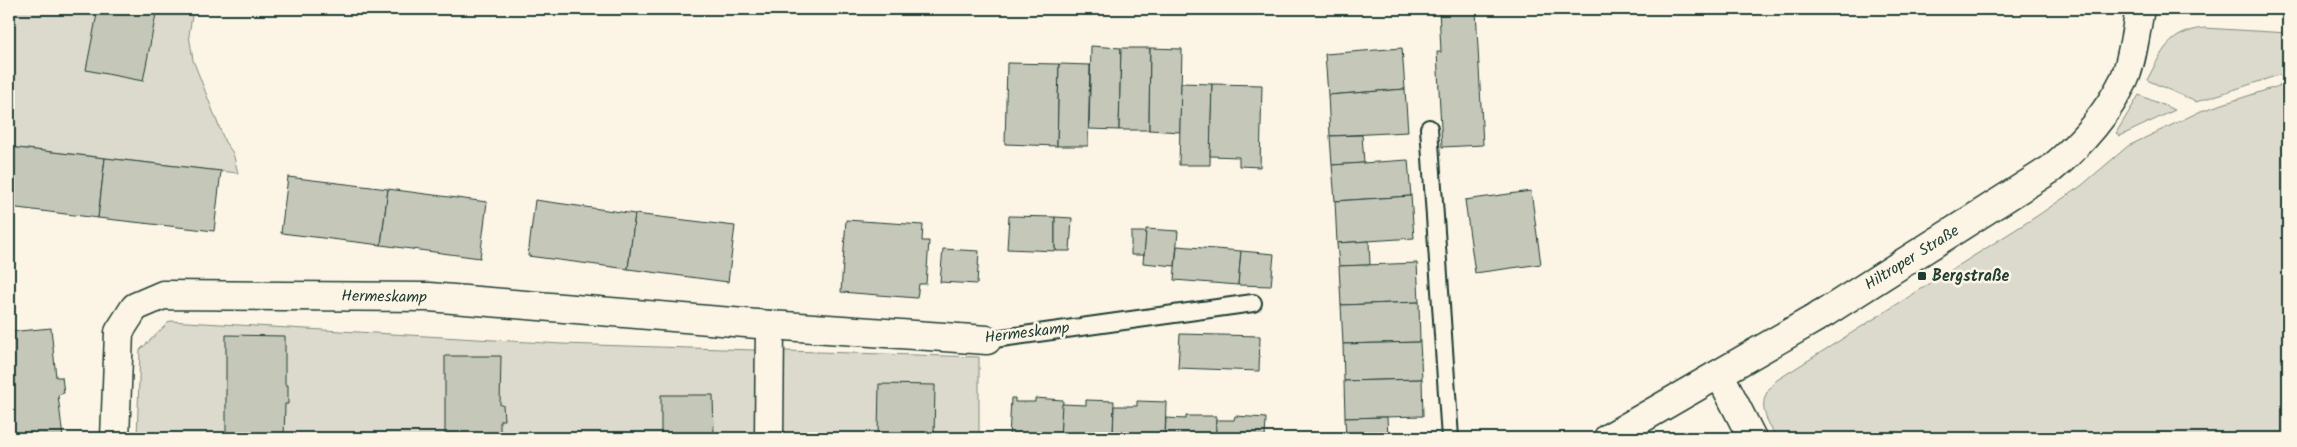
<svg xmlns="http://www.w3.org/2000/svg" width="2297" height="447" viewBox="0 0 2297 447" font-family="Kalam,sans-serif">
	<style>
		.green { fill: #dcdacc; stroke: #7e8c80 }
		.building { fill: #c5c7b9; stroke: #1f3d34 }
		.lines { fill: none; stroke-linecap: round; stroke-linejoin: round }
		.lane-casing { stroke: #1f3d34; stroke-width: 20 }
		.street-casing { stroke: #1f3d34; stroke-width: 31 }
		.lane { stroke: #fcf5e5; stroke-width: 16 }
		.street { stroke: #fcf5e5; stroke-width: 28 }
		.poi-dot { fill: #1f3d34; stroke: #fcf5e5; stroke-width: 2 }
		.labels { text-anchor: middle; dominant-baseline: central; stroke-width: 5; stroke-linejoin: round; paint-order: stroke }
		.street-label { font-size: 16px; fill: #1f3d34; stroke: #fcf5e5 }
		.poi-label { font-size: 16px; font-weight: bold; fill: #1f3d34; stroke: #fcf5e5; text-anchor: start }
	</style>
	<rect width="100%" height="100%" fill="#fcf5e5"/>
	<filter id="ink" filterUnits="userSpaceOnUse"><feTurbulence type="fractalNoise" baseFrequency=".02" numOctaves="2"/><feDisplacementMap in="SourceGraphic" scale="10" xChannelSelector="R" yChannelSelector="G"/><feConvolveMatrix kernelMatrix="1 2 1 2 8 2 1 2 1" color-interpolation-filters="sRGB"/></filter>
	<g filter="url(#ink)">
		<g class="green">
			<path d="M 9,9 L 193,9 L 189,35 L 193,60 L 225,142 L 233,153 L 238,173 L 9,147 Z"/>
			<path d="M 2204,28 L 2288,33 L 2288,72 L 2196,102 L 2147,80 C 2163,50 2168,33 2204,28 Z"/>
			<path d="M 2288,83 L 2288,438 L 1777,438 C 1764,417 1755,400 1777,380 L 2037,216 L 2081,186 L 2128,146 L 2201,111 Z"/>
			<path d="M 2139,95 L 2175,110 L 2120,136 L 2116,133 Z"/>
			<path d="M 170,321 L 562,344 L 979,357 L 979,438 L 137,438 L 140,350 Z"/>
		</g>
		<g class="building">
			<path d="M 98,9 L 157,9 L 143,81 L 86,70 Z"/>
			<path d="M 1439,9 L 1476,9 L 1483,145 L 1442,147 L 1437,52 L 1441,52 Z"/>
			<path d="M 1091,46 L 1121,48 L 1119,130 L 1089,129 Z"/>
			<path d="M 1121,48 L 1150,48 L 1149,130 L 1119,130 Z"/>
			<path d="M 1150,48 L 1182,49 L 1180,132 L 1149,130 Z"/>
			<path d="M 1402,48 L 1405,89 L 1328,95 L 1325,54 Z"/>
			<path d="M 1007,63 L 1059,64 L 1057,146 L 1005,144 Z"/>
			<path d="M 1059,64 L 1090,65 L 1088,146 L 1057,146 Z"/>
			<path d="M 1181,83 L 1212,84 L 1210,165 L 1179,165 Z"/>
			<path d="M 1212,84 L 1262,85 L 1260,167 L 1239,166 L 1239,157 L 1210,156 Z"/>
			<path d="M 1405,89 L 1408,132 L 1330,136 L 1328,95 Z"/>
			<path d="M 1362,135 L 1364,163 L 1332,165 L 1330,136 Z"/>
			<path d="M 9,147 L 105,158 L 98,218 L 9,207 Z"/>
			<path d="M 105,158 L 221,171 L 214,231 L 98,218 Z"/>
			<path d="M 1408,160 L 1411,196 L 1335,201 L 1332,165 Z"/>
			<path d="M 288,177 L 388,189 L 381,245 L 281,233 Z"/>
			<path d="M 388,189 L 487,202 L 480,258 L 381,245 Z"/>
			<path d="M 1531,191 L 1541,264 L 1475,273 L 1465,200 Z"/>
			<path d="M 1411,196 L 1414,238 L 1337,243 L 1335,201 Z"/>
			<path d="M 535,200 L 635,214 L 628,269 L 528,256 Z"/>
			<path d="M 635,214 L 735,226 L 728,282 L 628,269 Z"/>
			<path d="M 1009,216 L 1055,217 L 1055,248 L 1057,251 L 1007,249 Z"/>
			<path d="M 1055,217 L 1072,218 L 1070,251 L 1057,251 L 1055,248 Z"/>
			<path d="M 846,220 L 923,225 L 922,241 L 929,241 L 926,284 L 919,284 L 917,298 L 841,292 Z"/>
			<path d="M 1146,229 L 1178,231 L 1175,266 L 1143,263 Z"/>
			<path d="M 1131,232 L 1146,232 L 1144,255 L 1131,255 Z"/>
			<path d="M 1369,241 L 1370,265 L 1339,266 L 1337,243 Z"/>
			<path d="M 1177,246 L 1241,251 L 1238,285 L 1174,280 Z"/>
			<path d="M 943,249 L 979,251 L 977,284 L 940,282 Z"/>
			<path d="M 1241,251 L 1274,254 L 1271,286 L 1238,285 Z"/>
			<path d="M 1417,263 L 1419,302 L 1341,305 L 1339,266 Z"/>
			<path d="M 1419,302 L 1420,342 L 1343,344 L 1341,305 Z"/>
			<path d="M 51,328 L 56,377 L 62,377 L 64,393 L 58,395 L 63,438 L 9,438 L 9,332 Z"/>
			<path d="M 1180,334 L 1260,336 L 1259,371 L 1178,368 Z"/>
			<path d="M 226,335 L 285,336 L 285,385 L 288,385 L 288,404 L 285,404 L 284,438 L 226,438 Z"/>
			<path d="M 1420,342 L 1422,379 L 1344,381 L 1343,344 Z"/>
			<path d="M 445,356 L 501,356 L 500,405 L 503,405 L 504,420 L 500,420 L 500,438 L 445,438 Z"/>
			<path d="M 1422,379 L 1423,416 L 1345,418 L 1344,381 Z"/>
			<path d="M 879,384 L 935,385 L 934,438 L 874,438 L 874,435 L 878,435 Z"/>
			<path d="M 661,395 L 713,395 L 714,436 L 716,436 L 716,438 L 661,438 Z"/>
			<path d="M 1011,398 L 1015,398 L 1015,402 L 1035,402 L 1035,398 L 1063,400 L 1060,438 L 1009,438 Z"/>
			<path d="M 1086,400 L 1114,401 L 1113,438 L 1060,438 L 1062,404 L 1086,405 Z"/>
			<path d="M 1137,401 L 1166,402 L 1165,438 L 1113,438 L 1114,406 L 1137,406 Z"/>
			<path d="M 1186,416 L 1216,416 L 1216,438 L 1165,438 L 1166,418 L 1186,419 Z"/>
			<path d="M 1235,416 L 1266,418 L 1265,438 L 1216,438 L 1216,420 L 1234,420 Z"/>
			<path d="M 1387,417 L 1388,438 L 1346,438 L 1345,418 Z"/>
		</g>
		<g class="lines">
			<g class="lane-casing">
				<g id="lane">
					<path d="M 1429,128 L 1450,438"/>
					<path d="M 987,340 L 1253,303"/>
				</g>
			</g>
			<g class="street-casing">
				<g id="street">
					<path d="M 1720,375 L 1752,438"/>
					<path d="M 115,438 L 119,332 L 135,307 L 163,295 L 429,297 L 770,325 L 987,340"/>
					<path d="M 769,438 L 770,325"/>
					<path d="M 1608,438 L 1826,312 L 2051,169 C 2081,144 2106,116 2124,80 C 2132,63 2136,29 2140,9"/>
				</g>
			</g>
			<use href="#lane" class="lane"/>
			<use href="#street" class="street"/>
		</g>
	</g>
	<rect class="poi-dot" x="1917" y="271" width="10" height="10" rx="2.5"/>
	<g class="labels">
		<g class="street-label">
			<text transform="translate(1912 258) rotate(-32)">Hiltroper Straße</text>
			<text transform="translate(384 297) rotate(1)">Hermeskamp</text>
			<text transform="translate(1027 333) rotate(-7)">Hermeskamp</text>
		</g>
		<g class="poi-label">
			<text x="1932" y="276">Bergstraße</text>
		</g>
	</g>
	<rect width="2297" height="447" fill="none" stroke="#fcf5e5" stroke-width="30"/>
	<rect x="15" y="15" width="2267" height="417" fill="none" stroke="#1f3d34" stroke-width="2" filter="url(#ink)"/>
</svg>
